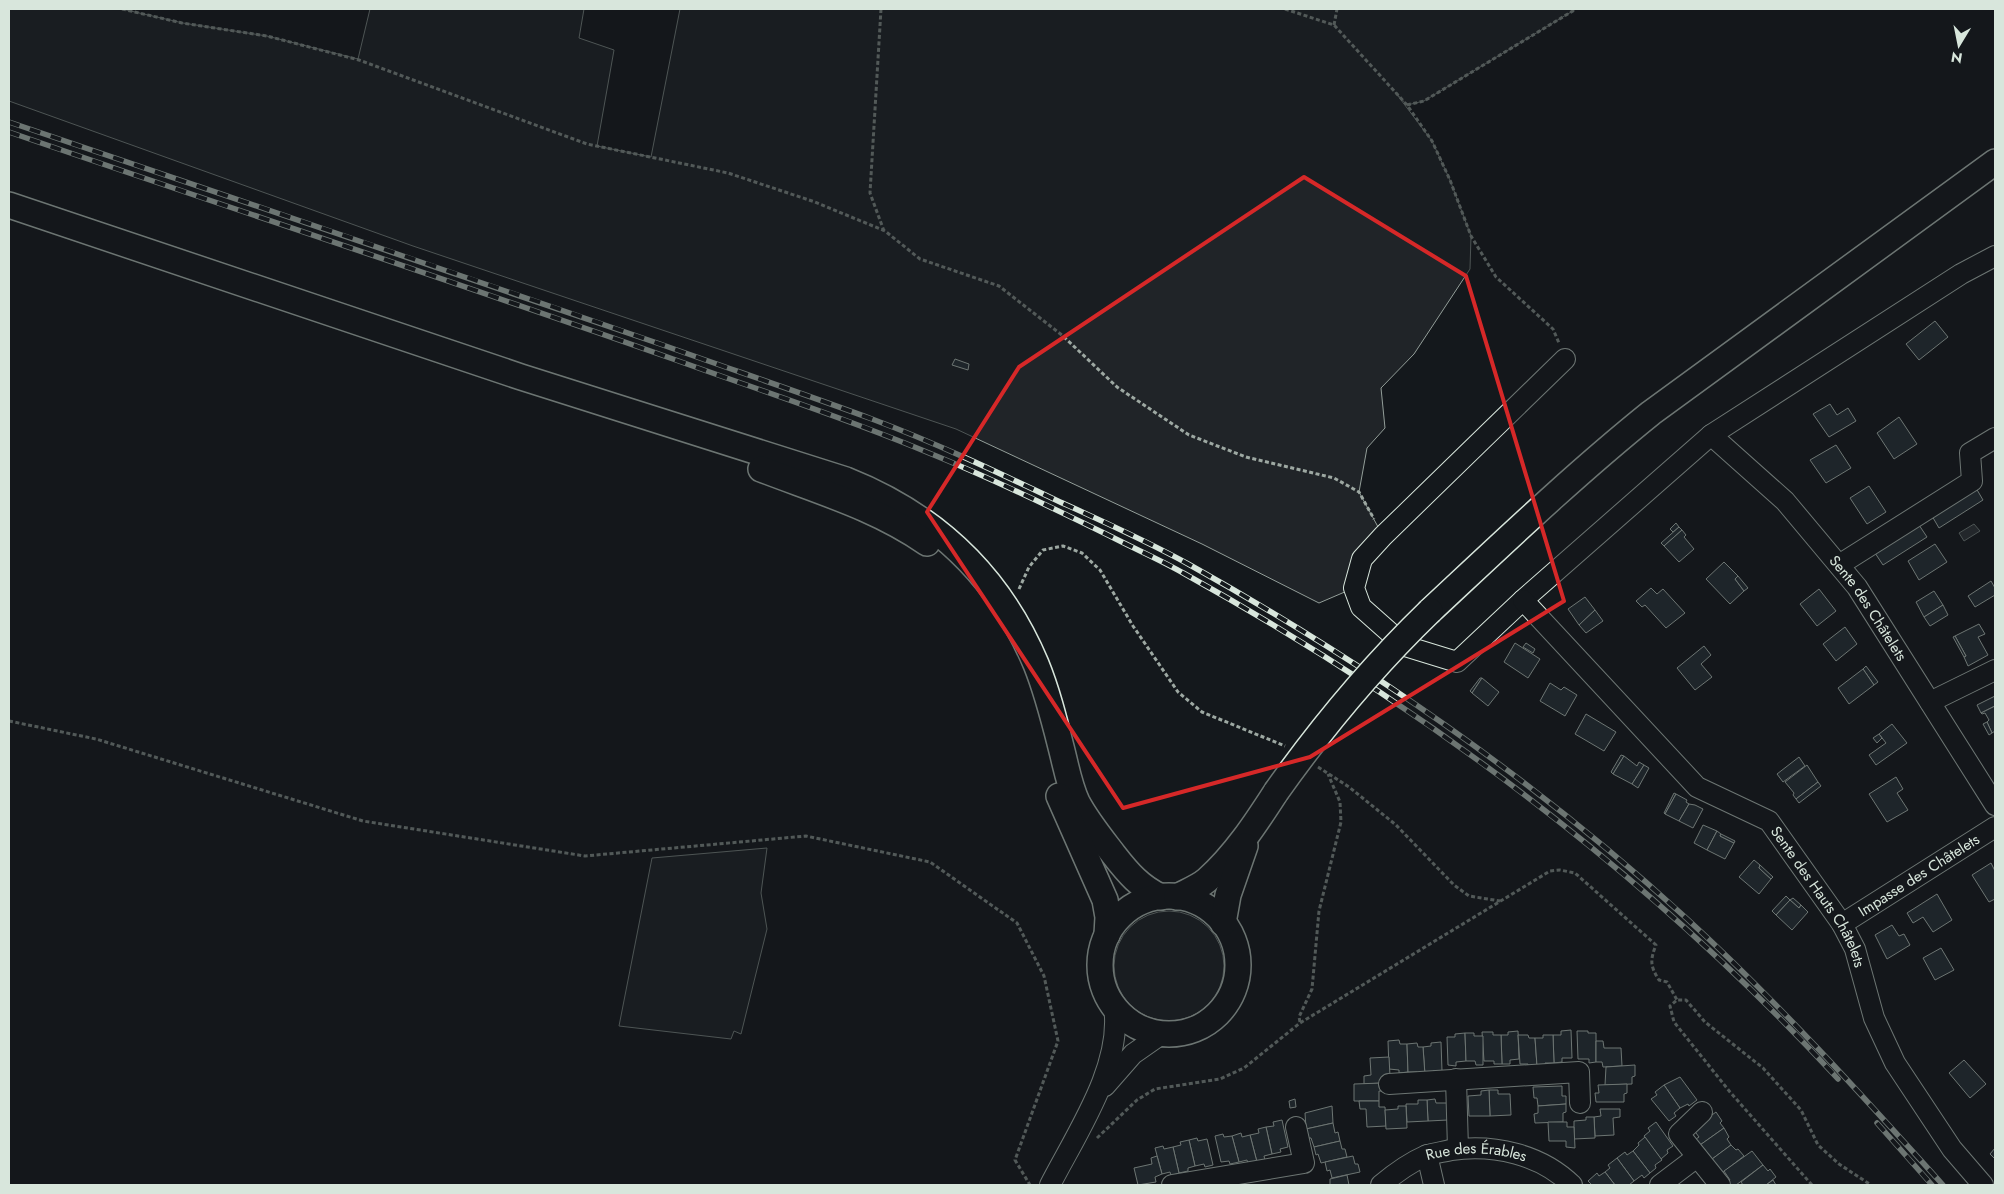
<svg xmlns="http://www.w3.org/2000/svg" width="2004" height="1194" viewBox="0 0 2004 1194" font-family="Jost,sans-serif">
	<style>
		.green { fill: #202428; stroke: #939e99 }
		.water { fill: #363b3e; stroke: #939e99 }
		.building { fill: #2c363c; stroke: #d8e6dc }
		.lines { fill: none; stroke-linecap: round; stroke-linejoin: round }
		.minor-casing { stroke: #d8e6dc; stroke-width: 22 }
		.major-casing { stroke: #d8e6dc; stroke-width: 28 }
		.path { stroke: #9da8a2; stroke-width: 3; stroke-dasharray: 4 2.5; stroke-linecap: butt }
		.minor { stroke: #14181c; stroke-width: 20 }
		.major { stroke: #14181c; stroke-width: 25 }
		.rail-casing { stroke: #d8e6dc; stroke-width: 5.5 }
		.rail { stroke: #14181c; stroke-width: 4; stroke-dasharray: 11; stroke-linecap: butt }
		.major-bridge-casing { stroke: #d8e6dc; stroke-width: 28; stroke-linecap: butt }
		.major-bridge { stroke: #14181c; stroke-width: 25 }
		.marked { fill: none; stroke: #d62828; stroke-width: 4; stroke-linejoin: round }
		.labels { text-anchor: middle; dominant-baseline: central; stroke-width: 4; stroke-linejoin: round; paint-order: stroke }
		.street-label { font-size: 15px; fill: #d8e6dc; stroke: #14181c }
	</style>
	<rect width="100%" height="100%" fill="#14181c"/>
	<g class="green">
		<path d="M 9,9 L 122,9 L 183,23 L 267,36 L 358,59 L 370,9 L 584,9 L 579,38 L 614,50 L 597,146 L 651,157 L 680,9 L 1576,9 L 1424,101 L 1407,105 L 1395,92 L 1432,141 L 1450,180 L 1471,236 L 1470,269 L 1414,354 L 1381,388 L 1385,428 L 1367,448 L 1359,492 L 1383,536 L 1354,588 L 1319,603 L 1202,544 L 956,429 L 413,246 L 9,101 Z"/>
		<path d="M 767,848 L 761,893 L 767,929 L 741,1034 L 734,1031 L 731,1039 L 619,1026 L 652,858 Z"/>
		<circle cx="1169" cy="966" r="55"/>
	</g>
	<path class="water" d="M 1974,524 L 1980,531 L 1964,541 L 1959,533 Z"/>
	<g class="building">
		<path d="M 1935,321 L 1948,337 L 1919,360 L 1906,344 Z"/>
		<path d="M 955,359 L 969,364 L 968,370 L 952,365 Z"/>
		<path d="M 1830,404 L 1837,415 L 1848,408 L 1856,421 L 1829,437 L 1813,414 Z"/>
		<path d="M 1899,417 L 1917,444 L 1894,459 L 1877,433 Z"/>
		<path d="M 1836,445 L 1851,468 L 1826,483 L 1810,460 Z"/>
		<path d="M 1869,486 L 1886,512 L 1867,524 L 1850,498 Z"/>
		<path d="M 1976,488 L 1983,500 L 1939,528 L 1932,516 Z"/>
		<path d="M 1676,523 L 1679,527 L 1673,532 L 1670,529 Z"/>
		<path d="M 1919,525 L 1927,537 L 1883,565 L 1875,553 Z"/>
		<path d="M 1679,527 L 1682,530 L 1664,546 L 1661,543 Z"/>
		<path d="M 1682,530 L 1686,535 L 1684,537 L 1694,549 L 1679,562 L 1664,546 Z"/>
		<path d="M 1935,544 L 1947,562 L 1919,580 L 1908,561 Z"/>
		<path d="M 1724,562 L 1738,576 L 1735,579 L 1744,591 L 1730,604 L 1706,579 Z"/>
		<path d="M 1738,576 L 1748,588 L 1744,591 L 1735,579 Z"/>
		<path d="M 1991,581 L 1995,588 L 1995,595 L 1975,607 L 1968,596 Z"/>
		<path d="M 1651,588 L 1657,594 L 1663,589 L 1685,613 L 1666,628 L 1645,605 L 1642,607 L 1636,601 Z"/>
		<path d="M 1819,589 L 1836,611 L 1817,626 L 1800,604 Z"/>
		<path d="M 1934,591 L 1943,605 L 1924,617 L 1916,602 Z"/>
		<path d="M 1585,597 L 1595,610 L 1579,625 L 1568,609 Z"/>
		<path d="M 1943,605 L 1948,615 L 1930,626 L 1924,617 Z"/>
		<path d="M 1595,610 L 1603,621 L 1586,633 L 1579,625 Z"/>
		<path d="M 1979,624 L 1985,634 L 1978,637 L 1988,655 L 1968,666 L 1964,657 L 1966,656 L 1955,636 Z"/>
		<path d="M 1845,627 L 1857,644 L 1836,661 L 1823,644 Z"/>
		<path d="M 1955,636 L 1966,656 L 1964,657 L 1953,637 Z"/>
		<path d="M 1515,643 L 1540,659 L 1528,678 L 1504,662 Z"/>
		<path d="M 1526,643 L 1535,649 L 1533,653 L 1523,647 Z"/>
		<path d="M 1704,646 L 1711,655 L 1701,664 L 1712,677 L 1695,690 L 1677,668 Z"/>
		<path d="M 1866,666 L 1878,682 L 1874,685 L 1863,669 Z"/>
		<path d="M 1863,669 L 1874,685 L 1849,704 L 1838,688 Z"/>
		<path d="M 1480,678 L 1482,678 L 1472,693 L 1470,691 Z"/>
		<path d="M 1482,678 L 1499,692 L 1488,706 L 1472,693 Z"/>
		<path d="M 1550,683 L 1561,690 L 1564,687 L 1577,695 L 1565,716 L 1540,701 Z"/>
		<path d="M 1995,696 L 1995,706 L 1981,713 L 1977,705 Z"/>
		<path d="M 1995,706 L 1995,731 L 1992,733 L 1987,722 L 1989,720 L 1985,713 L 1982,714 L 1981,713 Z"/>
		<path d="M 1586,714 L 1616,732 L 1604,751 L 1575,734 Z"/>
		<path d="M 1987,722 L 1992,733 L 1989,735 L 1983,724 Z"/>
		<path d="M 1892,724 L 1907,743 L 1876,765 L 1869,755 L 1886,743 L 1879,734 Z"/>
		<path d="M 1879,734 L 1882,738 L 1877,743 L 1873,738 Z"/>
		<path d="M 1621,755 L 1624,756 L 1613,774 L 1611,772 Z"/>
		<path d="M 1624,756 L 1637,766 L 1639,762 L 1644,765 L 1632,784 L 1613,774 Z"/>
		<path d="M 1799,757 L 1805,766 L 1783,782 L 1777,774 Z"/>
		<path d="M 1644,765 L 1649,768 L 1638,788 L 1632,784 Z"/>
		<path d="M 1807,765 L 1818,782 L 1796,799 L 1793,795 L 1794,793 L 1785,782 Z"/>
		<path d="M 1896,777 L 1903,789 L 1897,793 L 1908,810 L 1887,822 L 1869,794 Z"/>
		<path d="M 1818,782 L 1821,786 L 1799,803 L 1796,799 Z"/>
		<path d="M 1674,793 L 1676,794 L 1665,814 L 1664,813 Z"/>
		<path d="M 1676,794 L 1687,800 L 1686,802 L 1689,804 L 1679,821 L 1665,814 Z"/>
		<path d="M 1689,804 L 1695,805 L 1703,809 L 1693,828 L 1679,821 Z"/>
		<path d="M 1703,825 L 1717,831 L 1707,850 L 1694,843 Z"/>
		<path d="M 1717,831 L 1721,834 L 1720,836 L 1734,843 L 1725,859 L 1707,850 Z"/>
		<path d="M 1721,834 L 1735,841 L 1734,843 L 1720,836 Z"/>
		<path d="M 1754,860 L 1760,865 L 1759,868 L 1771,879 L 1759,894 L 1739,877 Z"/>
		<path d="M 1991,863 L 1995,871 L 1995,899 L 1989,902 L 1972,875 Z"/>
		<path d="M 1760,865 L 1773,877 L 1771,879 L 1759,868 Z"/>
		<path d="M 1937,894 L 1952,920 L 1933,932 L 1923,917 L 1913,923 L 1907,913 Z"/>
		<path d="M 1786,896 L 1790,900 L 1776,915 L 1772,911 Z"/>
		<path d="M 1793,898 L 1801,905 L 1799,908 L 1790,900 Z"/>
		<path d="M 1790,900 L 1799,908 L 1801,905 L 1808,912 L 1792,930 L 1776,915 Z"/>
		<path d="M 1892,925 L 1899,936 L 1904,934 L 1910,945 L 1887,959 L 1875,935 Z"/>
		<path d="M 1941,948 L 1954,970 L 1935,980 L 1923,958 Z"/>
		<path d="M 1571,1030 L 1572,1058 L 1562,1058 L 1562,1062 L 1554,1063 L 1553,1035 L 1561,1035 L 1561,1031 Z"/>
		<path d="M 1518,1031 L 1519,1059 L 1510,1060 L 1510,1064 L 1502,1064 L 1501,1035 L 1508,1035 L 1508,1032 Z"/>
		<path d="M 1577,1031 L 1588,1031 L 1588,1033 L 1596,1033 L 1596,1062 L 1589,1063 L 1589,1059 L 1578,1059 Z"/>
		<path d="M 1482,1032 L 1493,1032 L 1493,1035 L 1501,1035 L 1502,1064 L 1494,1064 L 1494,1061 L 1484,1061 Z"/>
		<path d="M 1465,1033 L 1466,1061 L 1456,1062 L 1456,1066 L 1448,1065 L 1447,1037 L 1455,1037 L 1455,1034 Z"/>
		<path d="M 1465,1033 L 1474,1033 L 1474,1036 L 1483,1036 L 1483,1065 L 1476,1065 L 1475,1061 L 1466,1061 Z"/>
		<path d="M 1518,1035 L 1528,1035 L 1529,1038 L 1535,1038 L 1537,1066 L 1528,1067 L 1528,1064 L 1520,1064 Z"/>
		<path d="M 1543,1035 L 1553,1035 L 1554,1063 L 1545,1063 L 1546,1066 L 1537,1066 L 1535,1038 L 1543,1038 Z"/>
		<path d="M 1399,1040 L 1400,1044 L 1407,1044 L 1408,1072 L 1399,1073 L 1399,1070 L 1389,1069 L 1388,1041 Z"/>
		<path d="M 1596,1041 L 1603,1041 L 1604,1048 L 1621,1048 L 1622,1066 L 1603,1067 L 1602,1062 L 1596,1062 Z"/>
		<path d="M 1441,1042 L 1442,1071 L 1433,1071 L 1433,1075 L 1425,1075 L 1423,1047 L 1431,1046 L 1431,1043 Z"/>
		<path d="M 1417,1043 L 1418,1047 L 1423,1047 L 1425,1075 L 1418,1075 L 1417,1072 L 1408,1072 L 1407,1044 Z"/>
		<path d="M 1389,1057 L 1390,1076 L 1382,1083 L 1364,1084 L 1364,1076 L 1371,1075 L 1370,1058 Z"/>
		<path d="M 1964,1060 L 1986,1084 L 1970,1098 L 1949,1073 Z"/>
		<path d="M 1635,1065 L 1635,1076 L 1632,1077 L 1632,1084 L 1605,1085 L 1606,1067 Z"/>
		<path d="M 1680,1077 L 1697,1100 L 1689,1106 L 1688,1104 L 1680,1108 L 1664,1085 Z"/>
		<path d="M 1382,1083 L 1382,1091 L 1379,1091 L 1379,1101 L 1354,1101 L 1354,1084 Z"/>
		<path d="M 1627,1084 L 1627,1093 L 1624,1094 L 1624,1102 L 1596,1102 L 1595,1093 L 1599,1093 L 1598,1085 Z"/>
		<path d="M 1664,1085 L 1680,1108 L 1674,1113 L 1676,1116 L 1669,1121 L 1651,1099 L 1657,1095 L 1655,1092 Z"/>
		<path d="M 1562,1086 L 1562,1096 L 1566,1096 L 1566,1104 L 1538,1106 L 1537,1098 L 1534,1098 L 1533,1087 Z"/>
		<path d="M 1489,1090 L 1498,1090 L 1498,1094 L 1510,1094 L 1511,1115 L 1490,1116 Z"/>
		<path d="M 1489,1090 L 1490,1116 L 1469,1116 L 1468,1096 L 1481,1095 L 1481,1091 Z"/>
		<path d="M 1295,1099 L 1296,1107 L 1290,1108 L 1289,1101 Z"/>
		<path d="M 1435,1099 L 1436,1103 L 1448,1103 L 1448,1120 L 1428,1121 L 1427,1100 Z"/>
		<path d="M 1418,1100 L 1427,1100 L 1428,1121 L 1407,1122 L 1406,1104 L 1418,1104 Z"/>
		<path d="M 1359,1101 L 1379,1101 L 1379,1107 L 1385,1107 L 1386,1126 L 1367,1127 L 1366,1109 L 1360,1109 Z"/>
		<path d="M 1566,1104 L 1566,1112 L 1563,1113 L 1563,1122 L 1535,1123 L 1534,1114 L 1538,1113 L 1538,1106 Z"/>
		<path d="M 1332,1106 L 1333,1123 L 1306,1129 L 1305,1113 Z"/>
		<path d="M 1398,1106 L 1406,1106 L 1407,1128 L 1386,1129 L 1385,1110 L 1398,1109 Z"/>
		<path d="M 1600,1109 L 1620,1109 L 1620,1117 L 1613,1118 L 1614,1135 L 1595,1136 L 1594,1117 L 1601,1116 Z"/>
		<path d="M 1716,1112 L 1722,1121 L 1720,1123 L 1724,1128 L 1700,1145 L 1696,1139 L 1699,1137 L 1693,1129 Z"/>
		<path d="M 1586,1117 L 1594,1117 L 1595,1138 L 1574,1139 L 1574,1121 L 1586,1120 Z"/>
		<path d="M 1282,1120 L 1288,1147 L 1280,1149 L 1281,1152 L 1272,1154 L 1266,1127 L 1274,1126 L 1273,1122 Z"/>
		<path d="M 1548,1122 L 1567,1122 L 1567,1127 L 1574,1127 L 1575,1148 L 1566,1147 L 1566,1141 L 1549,1141 Z"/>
		<path d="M 1656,1122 L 1673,1146 L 1667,1150 L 1668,1153 L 1661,1159 L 1644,1136 L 1650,1131 L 1648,1128 Z"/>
		<path d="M 1333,1123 L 1335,1133 L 1338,1132 L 1340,1141 L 1314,1147 L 1311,1138 L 1308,1138 L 1306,1129 Z"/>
		<path d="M 1266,1127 L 1272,1154 L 1264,1156 L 1265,1160 L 1257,1162 L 1250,1135 L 1259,1133 L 1258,1129 Z"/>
		<path d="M 1724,1128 L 1729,1137 L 1727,1139 L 1731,1145 L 1708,1162 L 1700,1145 Z"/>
		<path d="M 1241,1133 L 1242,1137 L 1250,1135 L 1257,1162 L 1248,1164 L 1247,1160 L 1239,1162 L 1232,1136 Z"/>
		<path d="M 1223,1134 L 1224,1137 L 1232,1136 L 1239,1162 L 1230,1164 L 1229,1161 L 1221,1162 L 1215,1136 Z"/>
		<path d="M 1645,1137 L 1662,1160 L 1655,1165 L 1656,1168 L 1650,1173 L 1633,1151 L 1639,1145 L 1638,1143 Z"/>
		<path d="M 1197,1138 L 1198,1141 L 1207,1139 L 1213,1165 L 1205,1167 L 1204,1164 L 1195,1166 L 1189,1140 Z"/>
		<path d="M 1189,1140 L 1195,1166 L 1188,1168 L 1188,1171 L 1179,1173 L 1173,1147 L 1181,1145 L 1180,1142 Z"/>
		<path d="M 1340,1141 L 1342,1149 L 1345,1149 L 1347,1157 L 1321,1163 L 1318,1154 L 1316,1155 L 1314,1147 Z"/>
		<path d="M 1731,1145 L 1736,1150 L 1738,1149 L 1744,1156 L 1722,1173 L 1708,1162 Z"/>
		<path d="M 1163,1146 L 1164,1149 L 1173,1147 L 1179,1173 L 1171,1176 L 1170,1172 L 1162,1174 L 1155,1148 Z"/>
		<path d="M 1995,1148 L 1995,1159 L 1990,1154 Z"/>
		<path d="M 1633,1151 L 1650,1173 L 1644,1178 L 1642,1175 L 1634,1181 L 1617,1158 L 1625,1152 L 1627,1155 Z"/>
		<path d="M 1752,1151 L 1763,1165 L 1736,1185 L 1731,1185 L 1728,1182 L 1730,1180 L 1724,1171 Z"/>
		<path d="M 1157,1156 L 1162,1174 L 1155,1177 L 1156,1182 L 1138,1185 L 1134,1168 L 1152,1164 L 1151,1158 Z"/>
		<path d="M 1353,1156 L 1355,1164 L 1358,1164 L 1360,1172 L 1332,1178 L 1330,1170 L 1327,1171 L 1325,1162 Z"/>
		<path d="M 1617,1158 L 1634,1181 L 1629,1185 L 1615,1185 L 1605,1172 L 1610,1168 L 1608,1165 Z"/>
		<path d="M 1763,1165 L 1768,1171 L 1770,1169 L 1776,1177 L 1766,1185 L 1743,1185 L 1741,1182 Z"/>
		<path d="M 1605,1172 L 1615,1185 L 1592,1185 L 1588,1181 L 1597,1173 L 1599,1176 Z"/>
		<path d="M 1347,1175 L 1349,1185 L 1330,1185 L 1330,1179 Z"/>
		<path d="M 1773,1180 L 1776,1185 L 1766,1185 Z"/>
	</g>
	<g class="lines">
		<g class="minor-casing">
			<g id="minor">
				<path d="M 1565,359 L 1383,536 L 1362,559 L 1354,588 L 1361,607 L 1405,646 L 1457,662 L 1523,600 L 1711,435 L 1961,274 L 1995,256"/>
				<path id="s1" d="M 1711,435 L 1785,501 L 1857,587 L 1995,805"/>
				<path d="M 1839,565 L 1972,481 L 1970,453 L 1995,438"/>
				<path id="s2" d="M 1523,600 L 1697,787 L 1769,821 L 1842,924 L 1855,949 L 1874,1018 L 1895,1063 L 1952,1149 L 1983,1185"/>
				<path d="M 1930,702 L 1995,670"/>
				<path id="s3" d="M 1842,924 L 1995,827"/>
				<path d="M 1456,1079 L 1458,1149"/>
				<path d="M 1389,1084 L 1579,1072 L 1580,1103"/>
				<path d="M 1105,1086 L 1133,1054 L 1163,1033"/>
				<path d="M 1702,1112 L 1679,1134 L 1720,1185"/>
				<path d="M 1427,1155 L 1434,1185"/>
				<path d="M 1050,1185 C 1076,1134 1123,1066 1114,1007"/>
				<path d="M 1172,1185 L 1304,1163 L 1296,1127"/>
				<path id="s4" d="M 1381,1185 C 1394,1174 1409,1163 1425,1156 C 1433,1153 1443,1152 1451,1150 C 1494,1144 1540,1154 1572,1185"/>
				<path d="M 1660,1185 L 1697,1157"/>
			</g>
		</g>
		<g class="major-casing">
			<g id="major">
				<path d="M 9,205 L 521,377 L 846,480 C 934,515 999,576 1036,664 C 1047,691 1054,719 1061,747 C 1066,766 1069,785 1077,802 C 1087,821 1101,838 1114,855 C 1128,873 1140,887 1161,897"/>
				<path d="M 761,469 C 818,491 877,508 927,543"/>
				<path d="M 1430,611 C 1503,543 1574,475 1651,413 L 1995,162"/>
				<path d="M 1059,796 L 1105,900 L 1108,917 L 1107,935"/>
				<circle cx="1169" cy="965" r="69"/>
				<path d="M 1177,897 C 1186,892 1199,887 1207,880 C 1235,855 1256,823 1276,792"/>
				<path d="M 1223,923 L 1228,895 L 1245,846"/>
			</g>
		</g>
		<g class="path">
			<path d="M 122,9 L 182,23 L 267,36 L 359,60 L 587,144 L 728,173 L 815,202 L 885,231 L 920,259 L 999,286 L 1063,336 L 1117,387 L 1189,435 L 1246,457 L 1334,478 L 1359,492 L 1374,519"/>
			<path d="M 881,9 L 870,193 L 884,231"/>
			<path d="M 1285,9 L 1334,25 L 1407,105 L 1432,141 L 1450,180 L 1471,236 L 1496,277 L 1553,329 L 1559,343"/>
			<path d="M 1334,25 L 1337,9"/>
			<path d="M 1407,105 L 1424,101 L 1576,9"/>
			<path d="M 1019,589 L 1029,567 L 1043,550 L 1063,546 L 1082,553 L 1100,570 L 1133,626 L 1178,692 L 1202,712 L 1285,746"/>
			<path d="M 9,721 L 96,739 L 363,821 L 585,856 L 806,836 L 930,862 L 1017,923 L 1044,976 L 1058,1041 L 1015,1160 L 1030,1185"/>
			<path d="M 1318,767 L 1349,787 L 1396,825 L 1454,885 L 1469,896 L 1500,901"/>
			<path d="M 1300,1022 L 1299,1017 L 1312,989 L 1319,911 L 1341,822 L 1340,802 L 1328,774"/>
			<path d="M 1097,1138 L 1137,1100 L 1155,1089 L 1220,1079 L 1244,1068 L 1300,1023 L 1550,871 L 1560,870 L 1575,873 L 1656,945 C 1650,960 1650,966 1659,980 L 1667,982 L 1677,1000"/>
			<path d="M 1812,1185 L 1730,1092 L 1674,1022 L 1670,1006 L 1677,1000 L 1686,1000 L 1705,1022 L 1763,1068 L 1801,1110 L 1818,1145 L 1839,1164 L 1871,1185"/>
		</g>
		<use href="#minor" class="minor"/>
		<use href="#major" class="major"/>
		<g class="rail-casing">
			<g id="rail">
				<path d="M 9,122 C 226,196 443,268 660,344 C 730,369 802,393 872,419 C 936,443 997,472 1058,501 C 1102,521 1147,541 1190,565 C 1367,664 1535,780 1685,917 C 1777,1001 1860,1093 1943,1185"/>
				<path d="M 9,132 C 230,208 453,281 673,359 C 759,390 846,418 929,453 C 991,478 1051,507 1110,536 C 1135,549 1161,560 1185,574 C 1426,708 1651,876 1838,1079"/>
				<path d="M 1877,1123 L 1932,1185"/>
			</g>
		</g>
		<use href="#rail" class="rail"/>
		<g class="major-bridge-casing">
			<path id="major-bridge" d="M 1276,792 C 1322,727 1373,666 1430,611"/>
		</g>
		<use href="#major-bridge" class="major-bridge"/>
	</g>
	<path d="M0 0H2004V1194H0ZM 1304,177 L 1466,276 L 1564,601 L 1310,757 L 1123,808 L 927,512 L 1019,367 Z" fill="#14181c" fill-opacity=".55" fill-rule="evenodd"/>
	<path class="marked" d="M 1304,177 L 1466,276 L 1564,601 L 1310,757 L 1123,808 L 927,512 L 1019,367 Z"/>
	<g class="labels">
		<g class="street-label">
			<text stroke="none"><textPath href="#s1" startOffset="235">Sente des Châtelets</textPath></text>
			<text stroke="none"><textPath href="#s3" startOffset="91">Impasse des Châtelets</textPath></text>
			<text stroke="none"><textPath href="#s2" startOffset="426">Sente des Hauts Châtelets</textPath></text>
			<text stroke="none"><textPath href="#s4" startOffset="105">Rue des Érables</textPath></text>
		</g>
	</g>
	<rect width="2004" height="1194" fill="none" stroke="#d8e6dc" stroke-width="20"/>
	<g transform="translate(1959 45) rotate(190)" stroke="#14181c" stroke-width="4" paint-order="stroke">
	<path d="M0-4L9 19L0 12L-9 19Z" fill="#d8e6dc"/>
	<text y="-8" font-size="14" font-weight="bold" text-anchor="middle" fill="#d8e6dc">N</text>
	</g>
</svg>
